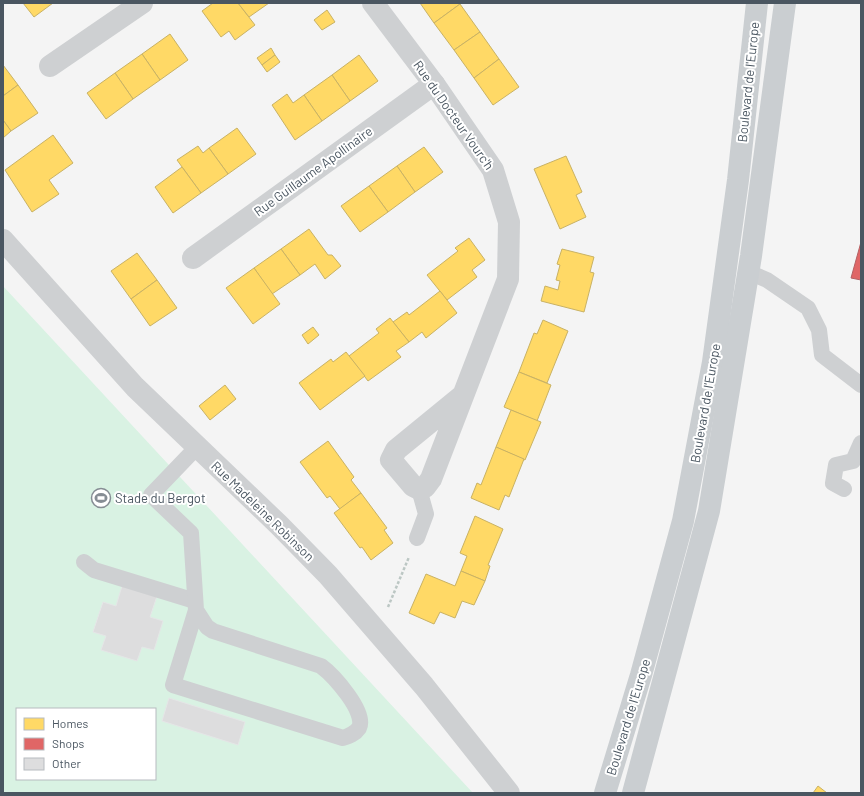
<svg xmlns="http://www.w3.org/2000/svg" width="864" height="796" viewBox="0 0 864 796" font-family="Barlow,sans-serif">
	<style>
		.green { fill: #d9f2e3; fill-rule: evenodd }
		.homes { fill: #ffd966; stroke: #c9b264 }
		.shops { fill: #e06666; stroke: #b36164 }
		.building { fill: #ddddde; stroke: #e5e6e7 }
		.lines { fill: none; stroke-linecap: round; stroke-linejoin: round }
		.path { stroke: #bcc7c4; stroke-width: 2.5; stroke-dasharray: 3 2; stroke-linecap: butt }
		.lane { stroke: #ced0d2; stroke-width: 16 }
		.street { stroke: #ced0d2; stroke-width: 22 }
		.primary { stroke: #caced1; stroke-width: 22 }
		.labels { text-anchor: middle; dominant-baseline: central; stroke-width: 4; stroke-linejoin: round; paint-order: stroke }
		.street-label { font-size: 13px; fill: #4a5661; stroke: #fff }
		.poi-label { font-size: 13px; fill: #4a5661; stroke: #fff; text-anchor: start }
	</style>
	<rect width="100%" height="100%" fill="#f4f4f4"/>
	<path class="green" d="M 3,286 L 473,793 L 3,793 ZM 17,709 L 155,709 L 155,779 L 17,779 Z"/>
	<g class="homes">
		<path d="M 23,3 L 53,3 L 34,17 Z"/>
		<path d="M 213,3 L 238,3 L 255,25 L 235,40 L 229,31 L 221,37 L 202,11 Z"/>
		<path d="M 238,3 L 269,3 L 249,17 Z"/>
		<path d="M 420,3 L 459,3 L 460,4 L 434,23 Z"/>
		<path d="M 460,4 L 480,32 L 454,50 L 434,23 Z"/>
		<path d="M 327,10 L 335,22 L 322,30 L 314,20 Z"/>
		<path d="M 480,32 L 499,59 L 474,78 L 454,50 Z"/>
		<path d="M 170,34 L 188,60 L 160,80 L 142,54 Z"/>
		<path d="M 271,48 L 275,55 L 262,65 L 257,58 Z"/>
		<path d="M 142,54 L 160,80 L 133,99 L 115,73 Z"/>
		<path d="M 275,55 L 280,62 L 267,72 L 262,65 Z"/>
		<path d="M 359,55 L 378,81 L 350,101 L 332,75 Z"/>
		<path d="M 499,59 L 519,87 L 493,105 L 474,78 Z"/>
		<path d="M 3,65 L 18,85 L 3,96 Z"/>
		<path d="M 115,73 L 133,99 L 106,119 L 87,93 Z"/>
		<path d="M 332,75 L 350,101 L 322,121 L 304,95 Z"/>
		<path d="M 18,85 L 38,113 L 11,131 L 3,120 L 3,96 Z"/>
		<path d="M 287,94 L 293,103 L 304,95 L 322,121 L 295,140 L 272,105 Z"/>
		<path d="M 3,120 L 11,131 L 3,138 Z"/>
		<path d="M 237,128 L 256,154 L 228,174 L 209,148 Z"/>
		<path d="M 53,135 L 73,163 L 49,180 L 59,194 L 32,212 L 5,170 Z"/>
		<path d="M 198,146 L 203,153 L 209,148 L 228,174 L 201,193 L 177,160 Z"/>
		<path d="M 424,147 L 443,172 L 415,192 L 397,166 Z"/>
		<path d="M 566,156 L 582,192 L 576,195 L 586,217 L 560,229 L 534,169 Z"/>
		<path d="M 397,166 L 415,192 L 388,212 L 369,186 Z"/>
		<path d="M 182,167 L 201,193 L 173,213 L 155,187 Z"/>
		<path d="M 369,186 L 388,212 L 360,232 L 341,206 Z"/>
		<path d="M 309,229 L 328,255 L 332,255 L 341,266 L 325,279 L 315,264 L 300,275 L 281,249 Z"/>
		<path d="M 469,238 L 485,260 L 472,270 L 477,277 L 447,300 L 427,275 L 458,251 L 455,248 Z"/>
		<path d="M 281,249 L 300,275 L 272,294 L 254,268 Z"/>
		<path d="M 562,249 L 594,257 L 590,272 L 594,273 L 584,312 L 541,301 L 545,286 L 558,290 L 560,281 L 556,280 L 560,265 L 557,264 Z"/>
		<path d="M 137,253 L 157,280 L 131,299 L 111,271 Z"/>
		<path d="M 254,268 L 280,304 L 253,324 L 226,288 Z"/>
		<path d="M 157,280 L 177,308 L 150,326 L 131,299 Z"/>
		<path d="M 440,291 L 457,313 L 426,338 L 422,332 L 409,342 L 393,322 L 407,312 L 409,315 Z"/>
		<path d="M 390,318 L 409,342 L 396,351 L 401,357 L 368,381 L 349,356 L 379,333 L 376,329 Z"/>
		<path d="M 543,320 L 568,331 L 547,383 L 519,372 L 534,333 L 537,334 Z"/>
		<path d="M 313,327 L 319,335 L 308,344 L 302,335 Z"/>
		<path d="M 346,352 L 365,376 L 320,410 L 299,383 L 331,359 L 333,362 Z"/>
		<path d="M 519,372 L 551,385 L 537,421 L 504,407 Z"/>
		<path d="M 225,385 L 236,399 L 210,420 L 199,406 Z"/>
		<path d="M 511,410 L 541,422 L 525,460 L 496,447 Z"/>
		<path d="M 328,441 L 354,477 L 351,480 L 361,493 L 340,509 L 330,496 L 327,498 L 300,462 Z"/>
		<path d="M 496,447 L 524,459 L 509,497 L 505,495 L 499,510 L 471,498 L 477,483 L 481,485 Z"/>
		<path d="M 361,493 L 387,528 L 384,530 L 393,543 L 371,560 L 362,547 L 360,548 L 334,513 Z"/>
		<path d="M 475,516 L 503,529 L 488,565 L 490,566 L 485,581 L 461,571 L 467,556 L 460,553 Z"/>
		<path d="M 461,571 L 485,581 L 474,605 L 462,601 L 455,618 L 440,612 L 434,624 L 409,613 L 426,574 L 455,586 Z"/>
		<path d="M 818,786 L 827,793 L 813,793 Z"/>
	</g>
	<path class="shops" d="M 861,242 L 861,280 L 851,278 Z"/>
	<g class="building">
		<path d="M 122,586 L 157,596 L 150,617 L 163,621 L 154,650 L 142,647 L 137,661 L 101,650 L 106,636 L 93,632 L 103,602 L 116,606 Z"/>
		<path d="M 169,698 L 245,722 L 238,745 L 162,721 Z"/>
	</g>
	<g class="lines">
		<path class="path" d="M 388,607 L 409,557"/>
		<g class="lane">
			<path d="M 748,272 L 767,280 L 808,308 L 819,330 L 822,355 L 861,385"/>
			<path d="M 844,489 L 833,483 L 836,465 L 853,461 L 861,443"/>
			<path d="M 417,538 L 426,514 L 419,489"/>
			<path d="M 84,562 L 94,570 L 195,601"/>
			<path d="M 196,610 L 173,685 L 343,738 C 349,736 355,734 359,728 C 367,712 333,675 321,666 L 213,631 L 207,627 L 196,610 L 191,533 L 151,495 L 197,447"/>
		</g>
		<g class="street">
			<path d="M 373,3 L 434,84 L 493,170 L 509,222 L 508,279 L 431,479 L 425,487 L 419,489 L 413,486 L 391,460 L 396,450 L 462,396"/>
			<path d="M 50,66 L 142,3"/>
			<path d="M 3,240 L 135,387 L 279,525 L 328,575 L 424,686 L 509,793"/>
			<path d="M 193,258 L 434,84"/>
		</g>
		<g class="primary">
			<path d="M 605,793 L 641,675 L 683,521 L 713,362 L 738,180 L 757,3"/>
			<path d="M 633,793 L 709,511 L 751,256 L 785,3"/>
		</g>
	</g>
	<defs>
		<g id="stadium-ring" transform="scale(1)"><circle r="9.5" fill="#fff" stroke="#868d94" stroke-width="1.5"/><path d="M0-5a6.5 5 0 1 0 0 10a6.5 5 0 1 0 0-10ZM-3.5-1.8h7v3.6h-7Z" fill="#868d94"/></g>
	</defs>
	<g fill-rule="evenodd">
		<use href="#stadium-ring" x="101" y="498"/>
	</g>
	<g class="labels">
		<g class="street-label">
			<text transform="translate(748 82) rotate(-84)">Boulevard de l'Europe</text>
			<text transform="translate(454 115) rotate(55)">Rue du Docteur Vourc'h</text>
			<text transform="translate(313 171) rotate(-36)">Rue Guillaume Apollinaire</text>
			<text transform="translate(705 403) rotate(-80)">Boulevard de l'Europe</text>
			<text transform="translate(263 511) rotate(44)">Rue Madeleine Robinson</text>
			<text transform="translate(628 717) rotate(-73)">Boulevard de l'Europe</text>
		</g>
		<g class="poi-label">
			<text x="115" y="498">Stade du Bergot</text>
		</g>
	</g>
	<rect width="864" height="796" fill="none" stroke="#4a5661" stroke-width="8"/>
	<rect x="16" y="708" width="140" height="72" fill="#ffffff" stroke="#b7bbc0"/>
	<rect x="24" y="718" width="20" height="12" fill="#ffd966" stroke="#b7bbc0"/>
	<text x="52" y="728" font-size="12" fill="#4a5661">Homes</text>
	<rect x="24" y="738" width="20" height="12" fill="#e06666" stroke="#b7bbc0"/>
	<text x="52" y="748" font-size="12" fill="#4a5661">Shops</text>
	<rect x="24" y="758" width="20" height="12" fill="#ddddde" stroke="#b7bbc0"/>
	<text x="52" y="768" font-size="12" fill="#4a5661">Other</text>
</svg>
